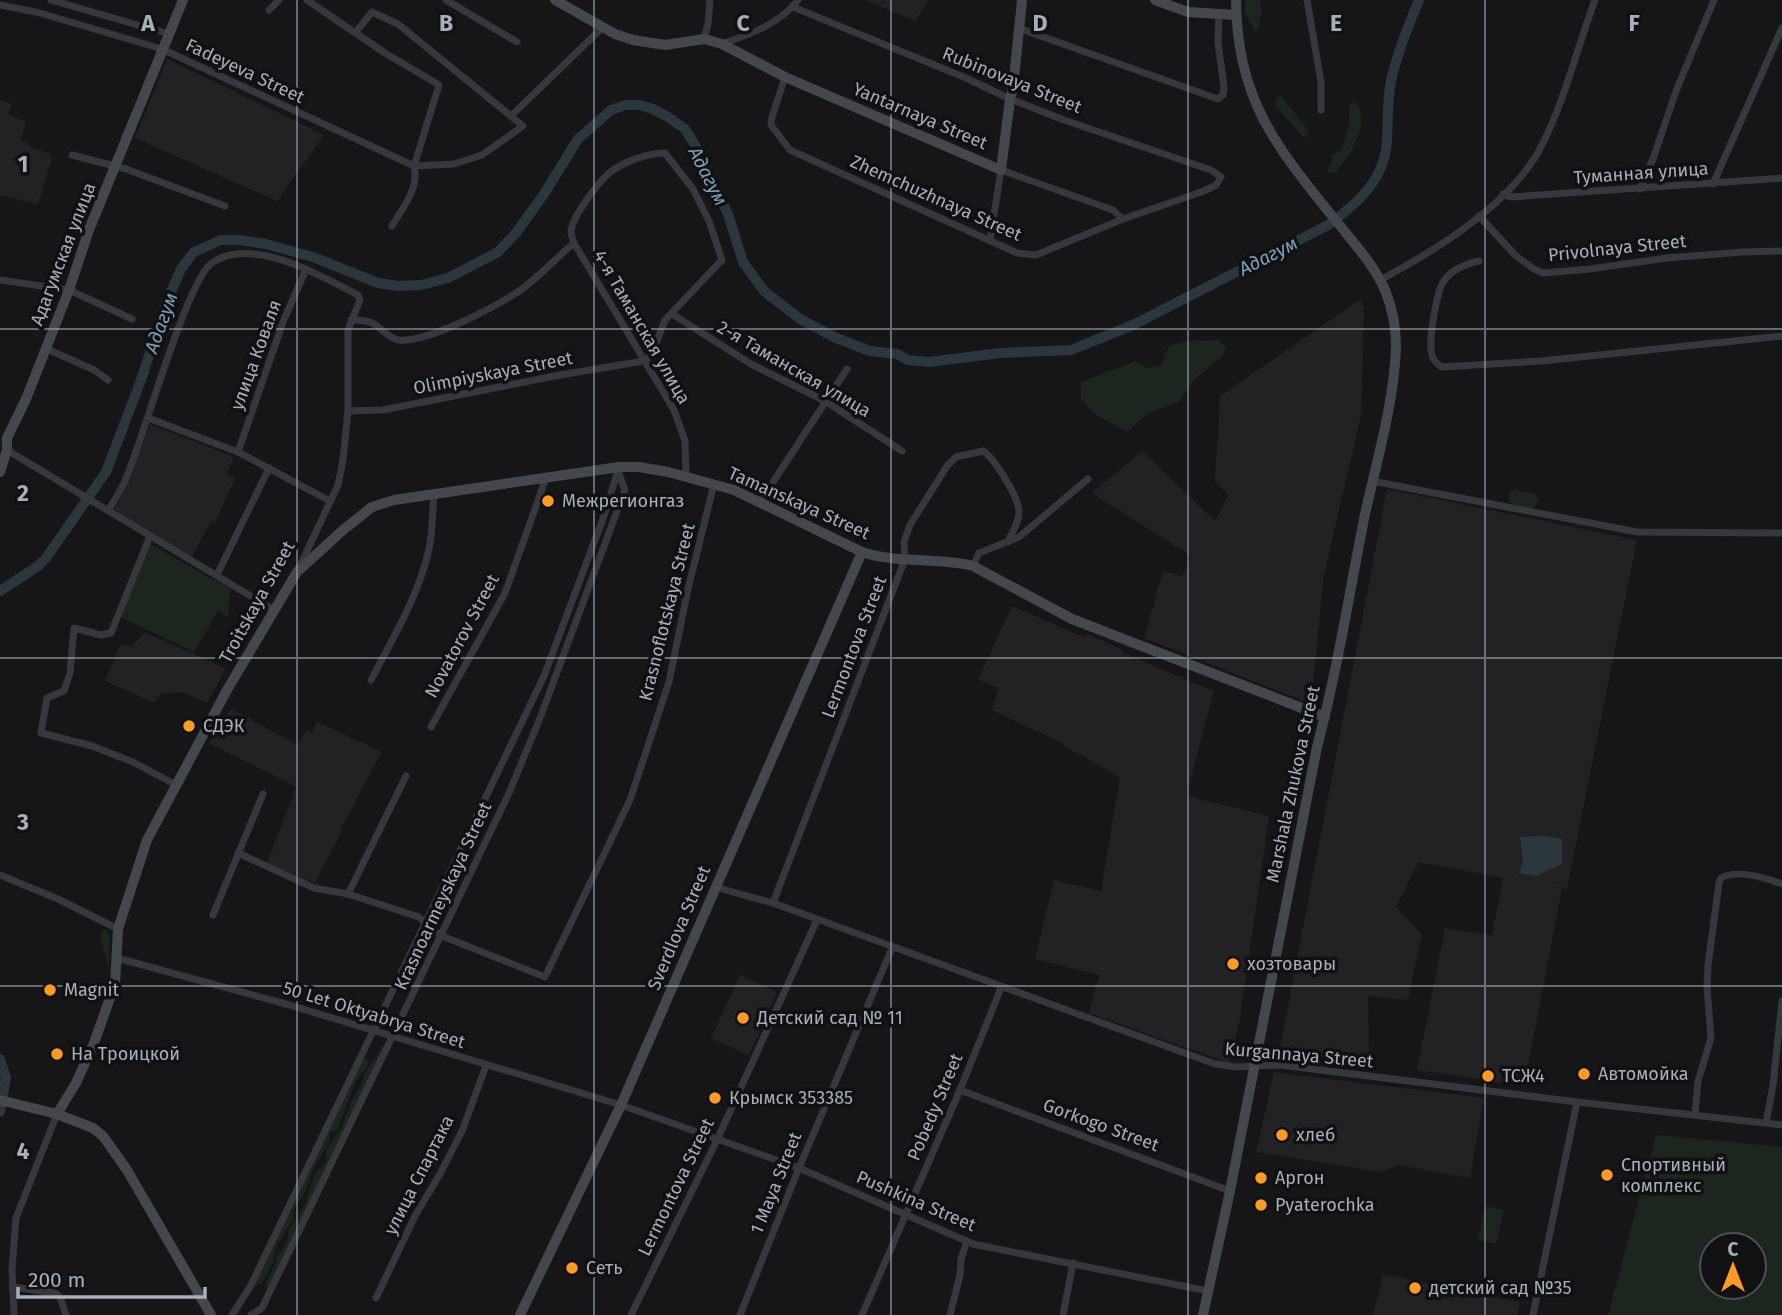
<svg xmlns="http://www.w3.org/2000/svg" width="1782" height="1315" viewBox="0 0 1782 1315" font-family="'Fira Sans',sans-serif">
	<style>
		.built { fill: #222225 }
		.green { fill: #1d261e; fill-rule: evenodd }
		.water { fill: #2b373d }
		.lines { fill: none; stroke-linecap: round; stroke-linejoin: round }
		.river { stroke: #2b373d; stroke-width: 10 }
		.street { stroke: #36383d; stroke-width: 7 }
		.secondary { stroke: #44484d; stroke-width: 10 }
		.grid { fill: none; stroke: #a7afb9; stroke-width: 2; stroke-opacity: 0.55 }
		.poi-dot { fill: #fe9b27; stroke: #111113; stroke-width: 2.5 }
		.labels { text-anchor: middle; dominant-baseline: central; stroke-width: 7; stroke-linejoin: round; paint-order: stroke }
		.street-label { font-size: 18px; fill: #a7afb9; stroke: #111113 }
		.poi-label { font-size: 18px; fill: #a7afb9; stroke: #111113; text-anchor: start }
		.water-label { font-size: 19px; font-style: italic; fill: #7ba2b6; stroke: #111113 }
		.grid-label { font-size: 23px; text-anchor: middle; font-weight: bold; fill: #a7afb9; stroke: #111113; stroke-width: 7; stroke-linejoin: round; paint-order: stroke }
	</style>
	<rect width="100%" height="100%" fill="#161618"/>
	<g class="built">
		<path d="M 865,0 L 929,0 L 915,21 Z"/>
		<path d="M 167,59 L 324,135 L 277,201 L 135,138 Z"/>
		<path d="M 0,100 L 11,104 L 8,115 L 26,121 L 21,140 L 36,149 L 49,153 L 52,157 L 38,204 L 0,196 Z"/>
		<path d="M 1360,300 L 1364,307 L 1361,416 L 1324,575 L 1311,704 L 1144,638 L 1163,571 L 1183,576 L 1191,556 L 1092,493 L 1142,451 L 1215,521 L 1228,495 L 1215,481 L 1220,396 Z"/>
		<path d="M 150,424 L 234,457 L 226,474 L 235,478 L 215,522 L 211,521 L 192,557 L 114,511 L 126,486 Z"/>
		<path d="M 1387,489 L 1637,540 L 1567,889 L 1551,887 L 1562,889 L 1524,1086 L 1417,1070 L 1445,928 L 1492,935 L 1503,878 L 1419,862 L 1396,907 L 1422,934 L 1408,1000 L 1368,996 L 1369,1065 L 1291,1059 L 1280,1048 Z"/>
		<path d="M 1012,606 L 1085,638 L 1087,634 L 1115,646 L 1125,654 L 1214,691 L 1186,796 L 1269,816 L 1239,1025 L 1229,1063 L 1089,1013 L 1099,975 L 1035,959 L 1054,880 L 1101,891 L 1120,777 L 1064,746 L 1064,744 L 992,710 L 999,688 L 978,680 Z"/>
		<path d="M 145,632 L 226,669 L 207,703 L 182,692 L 161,694 L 154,703 L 105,681 L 120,645 L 132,647 Z"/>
		<path d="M 232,709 L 297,745 L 307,730 L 312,733 L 317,722 L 382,752 L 340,830 L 342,831 L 315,883 L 267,863 L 296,787 L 209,743 L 229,711 Z"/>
		<path d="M 740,975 L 777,992 L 749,1055 L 711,1038 Z"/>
		<path d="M 1274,1072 L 1484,1098 L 1470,1178 L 1399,1165 L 1382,1172 L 1256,1152 Z"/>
		<path d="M 1383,1274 L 1520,1302 L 1517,1315 L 1373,1315 Z"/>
	</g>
	<g class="green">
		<path d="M 1246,0 L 1260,0 L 1262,12 L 1257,31 L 1255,32 L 1244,11 Z"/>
		<path d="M 1280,95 L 1309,131 L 1306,137 L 1302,136 L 1275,105 L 1276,100 Z"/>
		<path d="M 1355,101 C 1373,122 1349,157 1335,173 L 1329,173 L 1327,170 L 1332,160 L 1332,154 L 1341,151 L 1349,124 L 1350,105 Z"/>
		<path d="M 1218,340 L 1226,348 L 1223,355 L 1197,377 L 1179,401 L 1147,414 L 1127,432 L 1093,413 L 1081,399 L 1081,382 L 1136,361 L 1147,368 L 1161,365 L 1169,346 L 1186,341 Z"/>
		<path d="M 1514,489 L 1536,494 L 1539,500 L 1533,509 L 1512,504 L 1508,499 L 1511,491 Z"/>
		<path d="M 150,544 L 232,590 L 230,595 L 228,617 L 218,611 L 194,652 L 120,617 Z"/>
		<path d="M 104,928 L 110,936 L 109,970 L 100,934 Z"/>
		<path d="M 384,1047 L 267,1291 L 266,1283 L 276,1262 L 277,1256 L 287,1243 L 288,1231 L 306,1202 L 315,1173 L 326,1163 L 326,1150 L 341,1129 L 352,1100 L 361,1086 L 364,1074 L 382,1048 Z"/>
		<path d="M 363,1058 L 370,1062 L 355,1083 L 337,1130 L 329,1132 L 330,1140 L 313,1170 L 306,1191 L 294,1210 L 293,1220 L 276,1247 L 273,1262 L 262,1283 L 254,1286 Z"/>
		<path d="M 1656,1135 L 1782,1147 L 1782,1315 L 1608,1315 ZM 1712,1245 L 1754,1245 L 1754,1287 L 1712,1287 Z"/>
		<path d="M 1485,1206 L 1504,1210 L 1496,1244 L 1478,1240 Z"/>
	</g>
	<path class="water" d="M 1545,836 L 1562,839 L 1562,864 L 1536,876 L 1519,873 L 1523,862 L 1520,837 Z"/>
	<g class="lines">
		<g class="river">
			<path d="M 0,591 L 38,566 L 46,558 L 106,472 L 141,380 L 167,301 L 181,269 L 194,252 L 221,240 L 239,240 L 266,244 L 313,257 L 378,283 L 399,286 L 421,285 L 448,278 L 498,252 L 516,233 L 544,194 L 578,139 L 611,110 L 625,105 L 640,105 L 653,109 L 668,117 L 685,129 L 695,145 L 728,214 L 743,262 L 764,291 L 800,319 L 836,338 L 870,351 L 897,354 L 908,360 L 929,362 L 1000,353 L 1071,350 L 1133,325 L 1328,225 C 1358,203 1385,180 1387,140 C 1388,120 1387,101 1391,81 C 1397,54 1408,26 1419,0"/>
			<path d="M 0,1059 L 6,1078 L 0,1112"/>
		</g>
		<g class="street">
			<path d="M 51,0 L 169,34"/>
			<path d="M 307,0 L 385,53 L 439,85 L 414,166 C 420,187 402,209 392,226"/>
			<path d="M 446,0 L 517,42"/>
			<path d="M 1307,0 L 1321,82 L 1321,110"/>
			<path d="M 0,5 L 40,13 L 162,49 L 414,166 L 454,164 L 482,155 L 523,126 L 398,24 L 372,12 L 355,33"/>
			<path d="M 269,10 L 279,0"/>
			<path d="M 1018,28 L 1218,99 L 1223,95 L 1224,87 L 1218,42 L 1219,15"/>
			<path d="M 704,39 L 708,24 L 710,0"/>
			<path d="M 722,44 C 750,34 780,24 798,0"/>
			<path d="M 785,77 L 772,117 L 771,125 L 790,150 L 1017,253 L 1036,255 L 1123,219 L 1204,191 L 1216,185 L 1221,177 L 1211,170 L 1064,120 L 1010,99 L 966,78 L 793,7"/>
			<path d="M 512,115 L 603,27"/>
			<path d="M 72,155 L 126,169 L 225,206"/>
			<path d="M 1713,184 L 1782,28"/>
			<path d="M 1640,189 L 1653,159 L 1676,91 L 1714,0"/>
			<path d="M 1503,194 L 1511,197 L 1782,178"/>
			<path d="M 1479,216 L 1516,256 L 1534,269 L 1543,273 L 1590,269 L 1667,258 L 1743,252 L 1782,251"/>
			<path d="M 990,240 L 1001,170 L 1113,210 L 1123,219"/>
			<path d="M 1479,261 C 1465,264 1449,271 1442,284 C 1436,297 1428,342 1432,355 C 1433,361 1437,364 1442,367 L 1541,361 L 1782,336"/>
			<path d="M 0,280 L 69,290 L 132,319"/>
			<path d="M 1380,280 C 1435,251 1513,203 1542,145 C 1565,100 1577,48 1595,0"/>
			<path d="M 672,314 L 751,364 L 825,401 L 902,451"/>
			<path d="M 351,320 C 360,320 370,320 377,326 C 384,331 390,339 399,340 C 428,343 497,306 522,289 C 540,276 557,257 574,243 L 674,410 L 685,441 L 686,477"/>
			<path d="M 45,348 L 94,370 L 108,380"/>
			<path d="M 348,411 L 383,410 L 560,375 L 644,361 L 651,356 L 665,320 L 722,260 L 709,221 L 693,189 L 665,153 C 647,153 623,162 609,173 C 598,183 571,218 571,232 C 571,236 573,239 574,243"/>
			<path d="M 148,418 L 238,452 L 330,501"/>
			<path d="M 7,450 L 274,610"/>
			<path d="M 238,452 L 283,322 L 306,269"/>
			<path d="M 1372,481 L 1637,532 L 1782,533"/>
			<path d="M 760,502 L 847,369"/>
			<path d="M 108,511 C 113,502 119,493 124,483 C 142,445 187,277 213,262 C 254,236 321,276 358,295 L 360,300 L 348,330 L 348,411 L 343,460 L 338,485 L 299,568"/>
			<path d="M 150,536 L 111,633 L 101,635 L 74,628 L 70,673 L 64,691 L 47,698 L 41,733 L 92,746 L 133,762 L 176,785"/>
			<path d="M 973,566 L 979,553 L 1019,537 L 1088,479"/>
			<path d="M 217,575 L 269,468"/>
			<path d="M 371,680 C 393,638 419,595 429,549 C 433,531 432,512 434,494"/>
			<path d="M 431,727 L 505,593 L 546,478"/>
			<path d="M 406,776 L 348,894 L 419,917 L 429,928 L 442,936 L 545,977 L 630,800 L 669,682 L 688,589 L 714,484"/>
			<path d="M 238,853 L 314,888 L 348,894"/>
			<path d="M 0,875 L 58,899 L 118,929"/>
			<path d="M 715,887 L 773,903 L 1215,1064 L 1236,1067 L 1280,1065 L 1577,1102 L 1782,1125"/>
			<path d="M 773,903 L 905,559 L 904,542 L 910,525 L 947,466 L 956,457 L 983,451 C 995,459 1017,495 1019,510 C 1020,521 1012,532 1008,542"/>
			<path d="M 213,915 L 263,794"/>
			<path d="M 117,958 L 286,1004 L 621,1105 L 799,1168 L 973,1244 L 1208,1291"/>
			<path d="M 960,1090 L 1230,1191"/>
			<path d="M 1695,1115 L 1698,1081 L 1711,1038 L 1707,988 L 1708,965 L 1719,883 L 1721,878 C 1737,869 1766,878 1782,884"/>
			<path d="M 1766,1123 L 1773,1085 L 1782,1001"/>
			<path d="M 12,1287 L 55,1293 L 60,1297 L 66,1315"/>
			<path d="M 376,1298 L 415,1216 L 440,1174 L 462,1131 L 486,1066"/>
			<path d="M 14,1315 L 12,1268 L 16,1218 L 57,1114"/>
			<path d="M 232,1315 L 250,1287 L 544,676 L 604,516 L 619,467"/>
			<path d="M 251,1315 L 262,1308 L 509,793 L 540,718 L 625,490 L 619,474"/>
			<path d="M 631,1315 L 718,1138 L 817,920"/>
			<path d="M 740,1315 L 799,1168 L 892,948"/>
			<path d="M 862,1315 L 960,1090 L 1001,988"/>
			<path d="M 950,1315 L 960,1275 L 961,1259 L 967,1241"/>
			<path d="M 1063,1315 L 1073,1263"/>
			<path d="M 1533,1315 L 1577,1102"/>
		</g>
		<g class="secondary">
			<path d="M 555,0 L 615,34 L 633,40 L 665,45 L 704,39 L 722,44 L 785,77 L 1001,170 L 1010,99 L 1013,88 L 1022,0"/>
			<path d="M 1155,0 L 1188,12 L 1236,15"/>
			<path d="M 0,472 L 7,450 L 7,438 L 26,399 L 69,290 L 89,230 L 183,0"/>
			<path d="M 0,1100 L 57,1114 L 93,1128 L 103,1136 L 127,1170 L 211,1315"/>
			<path d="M 57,1114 L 76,1083 L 94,1043 L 115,984 L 118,929 L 147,840 L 227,690 L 297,572 L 343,530 L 372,507 L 394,500 L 619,467 L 639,467 L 668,472 L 734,490 L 862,552 C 898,564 936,557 973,566 L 1072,619 L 1325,717"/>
			<path d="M 520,1315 L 621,1105 L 862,552"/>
			<path d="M 1203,1315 L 1230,1191 L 1317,747 C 1337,672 1349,595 1364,519 C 1376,463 1394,404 1396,347 C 1396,328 1392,307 1385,290 C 1373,263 1351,240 1333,217 C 1274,144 1237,98 1236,0"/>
		</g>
	</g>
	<path class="grid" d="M 297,0 L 297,1315M 594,0 L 594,1315M 891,0 L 891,1315M 1188,0 L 1188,1315M 1485,0 L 1485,1315M 0,329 L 1782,329M 0,658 L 1782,658M 0,986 L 1782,986"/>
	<g class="poi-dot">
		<circle cx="548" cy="501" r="7"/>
		<circle cx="189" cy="726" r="7"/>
		<circle cx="1233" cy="964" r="7"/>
		<circle cx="50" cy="990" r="7"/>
		<circle cx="743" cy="1018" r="7"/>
		<circle cx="57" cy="1054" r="7"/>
		<circle cx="1584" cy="1074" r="7"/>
		<circle cx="1488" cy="1076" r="7"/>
		<circle cx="715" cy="1098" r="7"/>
		<circle cx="1282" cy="1135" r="7"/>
		<circle cx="1607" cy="1175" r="7"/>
		<circle cx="1261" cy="1178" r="7"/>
		<circle cx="1261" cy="1205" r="7"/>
		<circle cx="572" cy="1268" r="7"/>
		<circle cx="1415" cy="1288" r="7"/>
	</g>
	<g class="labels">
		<g class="street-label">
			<text transform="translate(245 71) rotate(25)">Fadeyeva Street</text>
			<text transform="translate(1012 80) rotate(22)">Rubinovaya Street</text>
			<text transform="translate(920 116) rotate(23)">Yantarnaya Street</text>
			<text transform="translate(1641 173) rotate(-4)">Туманная улица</text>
			<text transform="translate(936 198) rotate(24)">Zhemchuzhnaya Street</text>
			<text transform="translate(1617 248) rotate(-6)">Privolnaya Street</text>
			<text transform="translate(63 254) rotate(-69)">Адагумская улица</text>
			<text transform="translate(642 327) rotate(60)">4-я Таманская улица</text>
			<text transform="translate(256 355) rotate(-70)">улица Коваля</text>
			<text transform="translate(794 369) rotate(30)">2-я Таманская улица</text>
			<text transform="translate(493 373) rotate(-11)">Olimpiyskaya Street</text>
			<text transform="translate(799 503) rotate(24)">Tamanskaya Street</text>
			<text transform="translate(257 602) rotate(-61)">Troitskaya Street</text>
			<text transform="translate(667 612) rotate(-76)">Krasnoflotskaya Street</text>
			<text transform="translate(462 636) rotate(-62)">Novatorov Street</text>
			<text transform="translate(854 647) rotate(-69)">Lermontova Street</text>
			<text transform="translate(1293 784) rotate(-78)">Marshala Zhukova Street</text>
			<text transform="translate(443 896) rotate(-65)">Krasnoarmeyskaya Street</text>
			<text transform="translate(679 928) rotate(-67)">Sverdlova Street</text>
			<text transform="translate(374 1015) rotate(17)">50 Let Oktyabrya Street</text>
			<text transform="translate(1299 1055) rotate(5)">Kurgannaya Street</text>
			<text transform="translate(935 1107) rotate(-67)">Pobedy Street</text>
			<text transform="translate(1101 1125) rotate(20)">Gorkogo Street</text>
			<text transform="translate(419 1175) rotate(-63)">улица Спартака</text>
			<text transform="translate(776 1183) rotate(-68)">1 Maya Street</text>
			<text transform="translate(676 1187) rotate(-64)">Lermontova Street</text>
			<text transform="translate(916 1201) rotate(23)">Pushkina Street</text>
		</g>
		<g class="poi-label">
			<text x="562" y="501">Межрегионгаз</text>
			<text x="203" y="726">СДЭК</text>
			<text x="1247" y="964">хозтовары</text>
			<text x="64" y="990">Magnit</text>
			<text x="757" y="1018">Детский сад № 11</text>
			<text x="71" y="1054">На Троицкой</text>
			<text x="1598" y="1074">Автомойка</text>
			<text x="1502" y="1076">ТСЖ4</text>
			<text x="729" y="1098">Крымск 353385</text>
			<text x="1296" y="1135">хлеб</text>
			<text x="1621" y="1165">Спортивный<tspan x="1621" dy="21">комплекс</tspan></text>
			<text x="1275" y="1178">Аргон</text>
			<text x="1275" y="1205">Pyaterochka</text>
			<text x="586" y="1268">Сеть</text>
			<text x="1429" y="1288">детский сад №35</text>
		</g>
		<g class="water-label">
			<text transform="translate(708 176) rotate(63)">Адагум</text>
			<text transform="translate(1268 256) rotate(-27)">Адагум</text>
			<text transform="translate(161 323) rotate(-70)">Адагум</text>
		</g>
	</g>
	<g class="grid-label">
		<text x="148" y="31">A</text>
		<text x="446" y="31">B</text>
		<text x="743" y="31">C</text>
		<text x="1040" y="31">D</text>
		<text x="1336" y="31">E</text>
		<text x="1634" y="31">F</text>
		<text x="23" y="172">1</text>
		<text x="23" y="501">2</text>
		<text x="23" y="830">3</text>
		<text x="23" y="1159">4</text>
	</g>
	<g transform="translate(1733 1266)"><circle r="33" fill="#111113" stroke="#4d5055" stroke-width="2"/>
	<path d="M0-5L12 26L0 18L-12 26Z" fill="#fe9b27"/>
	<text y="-10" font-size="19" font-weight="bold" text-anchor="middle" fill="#a7afb9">С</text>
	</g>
	<path d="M18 1287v10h187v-10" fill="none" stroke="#a7afb9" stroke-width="3.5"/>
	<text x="28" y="1287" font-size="21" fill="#a7afb9" stroke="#111113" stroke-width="5" paint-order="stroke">200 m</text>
</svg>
